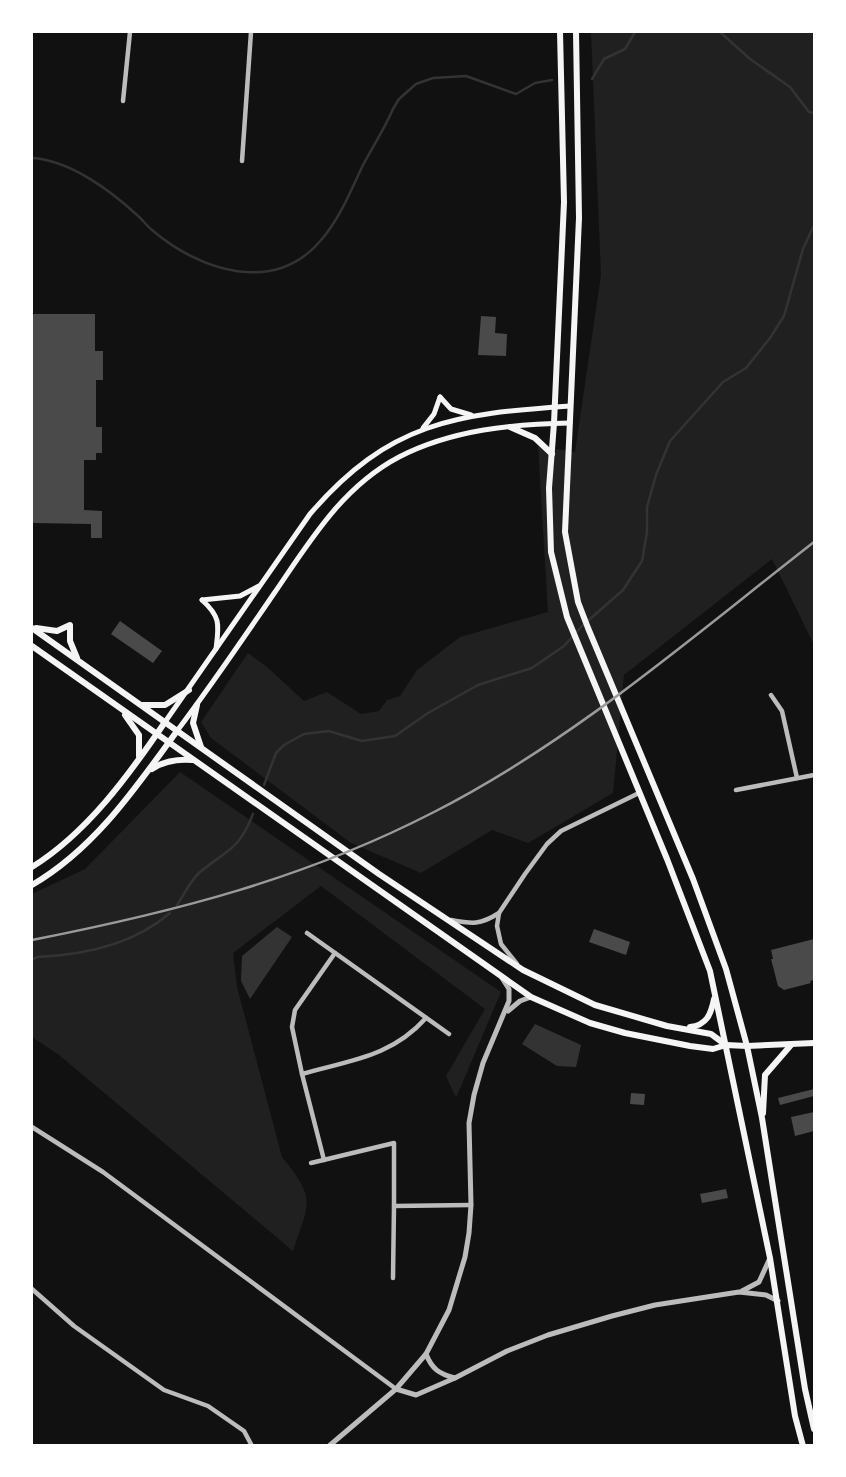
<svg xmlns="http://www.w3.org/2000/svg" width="846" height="1477" viewBox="0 0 846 1477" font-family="'Public Sans',sans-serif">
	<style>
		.green { fill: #202020 }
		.water { fill: #333 }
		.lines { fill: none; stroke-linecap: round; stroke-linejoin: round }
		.stream { stroke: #333; stroke-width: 2.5 }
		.building { fill: #4a4a4a }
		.minor { stroke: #bcbcbc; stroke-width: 4.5 }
		.tertiary { stroke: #bcbcbc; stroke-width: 5 }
		.secondary { stroke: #f5f5f5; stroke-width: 5 }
		.primary { stroke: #f5f5f5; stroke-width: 6 }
		.rail { stroke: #9a9a9a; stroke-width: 2.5 }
	</style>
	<rect width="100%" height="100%" fill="#111"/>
	<g class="green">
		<path d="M 591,32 L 814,32 L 814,645 L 772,559 L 624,675 L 613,793 L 528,843 L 492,830 L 421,873 L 351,843 L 211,738 L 201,722 L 248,653 L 267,667 L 304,701 L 327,692 L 361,714 L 379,711 L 387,700 L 400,696 L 417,670 L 460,637 L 548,612 L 538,446 L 575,452 L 601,275 Z"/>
		<path d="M 180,772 L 501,992 L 456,1098 L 446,1076 L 485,1009 L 321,886 L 233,953 L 237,987 L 282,1157 C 317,1199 309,1203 293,1251 L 59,1055 L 32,1037 L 32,894 L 85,869 Z"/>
	</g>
	<g class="water">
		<path d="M 277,927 L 292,937 L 250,999 L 241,981 L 242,956 Z"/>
		<path d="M 535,1024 L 581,1045 L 576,1067 L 557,1066 L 522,1044 Z"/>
	</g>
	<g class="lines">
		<g class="stream">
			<path d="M 720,32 L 750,59 L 790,87 L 809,112 L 814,113"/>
			<path d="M 592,79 L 604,59 L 625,49 L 635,32"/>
			<path d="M 32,158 C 69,160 110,190 137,215 C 142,219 146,225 152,230 C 200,271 275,296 322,239 C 340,218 351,190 363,165 C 373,146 385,128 393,109 L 399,99 L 416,84 L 433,78 L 466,76 L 516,94 L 535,83 L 552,80"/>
			<path d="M 264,785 L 276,753 L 284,745 L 304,734 L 329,731 L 362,741 L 395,736 L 428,713 L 478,685 L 532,668 L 564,646 L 582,626 L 623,590 L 642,561 L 647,532 L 647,507 L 656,475 L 670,441 L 723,382 L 746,368 L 770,338 L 784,316 L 803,249 L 814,225"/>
			<path d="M 177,905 C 184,895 190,881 199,873 C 227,849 238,852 253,814"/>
			<path d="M 32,960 L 37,957 C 85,955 133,945 170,913"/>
		</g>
	</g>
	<g class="building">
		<path d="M 32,314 L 95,314 L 95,351 L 103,351 L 103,380 L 96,380 L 96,427 L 102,427 L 102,453 L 96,453 L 96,460 L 84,460 L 84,510 L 102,511 L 102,538 L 91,538 L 91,524 L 32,523 Z"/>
		<path d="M 481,316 L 496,317 L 495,333 L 507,334 L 506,356 L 478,355 Z"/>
		<path d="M 120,621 L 162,651 L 153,663 L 111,634 Z"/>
		<path d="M 594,929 L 630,942 L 626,955 L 589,942 Z"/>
		<path d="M 814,939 L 814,980 L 810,981 L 811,983 L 784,990 L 778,986 L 771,959 L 773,959 L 771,950 Z"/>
		<path d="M 814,1089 L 814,1096 L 780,1105 L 778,1098 Z"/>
		<path d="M 631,1093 L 645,1094 L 644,1105 L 630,1104 Z"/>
		<path d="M 814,1112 L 814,1131 L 795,1136 L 791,1117 Z"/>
		<path d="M 726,1189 L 728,1198 L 702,1203 L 700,1194 Z"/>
	</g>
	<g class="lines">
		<g class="minor">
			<path d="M 123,101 L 130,32"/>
			<path d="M 242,161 L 251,32"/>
			<path d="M 771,695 L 782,711 L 797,778"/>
			<path d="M 736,790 L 814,775"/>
			<path d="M 451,920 C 473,924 480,925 499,913"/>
			<path d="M 307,933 L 449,1034"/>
			<path d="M 335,953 L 295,1010 L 292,1027 L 302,1074 C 351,1060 391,1057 426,1018"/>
			<path d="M 517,964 L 501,944 L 497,926 L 499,913 L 525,874 L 547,844 L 561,831 L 639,793"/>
			<path d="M 302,1074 L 324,1160"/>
			<path d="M 32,1127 L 103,1172 L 396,1389"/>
			<path d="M 311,1163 L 394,1143 L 394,1206"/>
			<path d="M 393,1278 L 394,1206 L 471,1205"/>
			<path d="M 32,1289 L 74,1326 L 164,1390 L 208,1406 L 244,1431 L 252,1446"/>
		</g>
		<g class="tertiary">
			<path d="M 508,1011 L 520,1001 L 531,997"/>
			<path d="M 742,1291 L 759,1282 L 770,1258"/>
			<path d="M 426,1354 C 432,1369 439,1374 455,1378"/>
			<path d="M 396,1389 L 416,1395 L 455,1378 L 507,1351 L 548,1335 L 612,1316 L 655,1305 L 739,1292 L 766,1295 L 778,1301"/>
			<path d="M 329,1446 L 396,1389 L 426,1354 L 449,1310 L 465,1257 L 469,1233 L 471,1205 L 469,1123 L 474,1095 L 483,1063 L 509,1001 L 509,989 L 502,978"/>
		</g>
		<g class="secondary">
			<path d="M 440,397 L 451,409 L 471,415"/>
			<path d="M 423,428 L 434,414 L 440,397"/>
			<path d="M 202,600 L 240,596 L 259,586"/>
			<path d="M 202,600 C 221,617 219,625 216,649"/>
			<path d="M 165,722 L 310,514 C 389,422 455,414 570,406"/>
			<path d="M 177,731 C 211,686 243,639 275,592 C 310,541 342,487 399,457 C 451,430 512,424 570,423"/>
		</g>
		<g class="primary">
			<path d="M 560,32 L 564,202 L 554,423 L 549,488 L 551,552 L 567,617 L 667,859 L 710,971 L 770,1258 L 795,1416 L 803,1446"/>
			<path d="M 576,32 L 579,218 L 565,532 L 578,602 L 588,628 L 693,879 L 726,969 L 747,1046 L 762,1118 L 805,1389 L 814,1429"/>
			<path d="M 510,427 L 535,438 L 552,454"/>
			<path d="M 32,628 L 379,874 L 523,970 L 595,1005 L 667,1026 L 711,1034 L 726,1045"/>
			<path d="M 36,628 L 57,631 L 70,625 L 70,641 L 77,658"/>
			<path d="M 32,646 L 531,997 L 590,1023 L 625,1033 L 690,1046 L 713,1049 L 726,1045 L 747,1046 L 814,1043"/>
			<path d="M 143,705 L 165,705 L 189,690"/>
			<path d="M 197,705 L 193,723 L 201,747"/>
			<path d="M 125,715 L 139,735 L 139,756"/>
			<path d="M 152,769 C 164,761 177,759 192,760"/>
			<path d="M 32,867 C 87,833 129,775 165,722"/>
			<path d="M 32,885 C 94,849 135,789 177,731"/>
			<path d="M 690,1027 C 707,1025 711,1014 714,999"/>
			<path d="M 763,1113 L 765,1075 L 791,1045"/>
		</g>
		<path class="rail" d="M 32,940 C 174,912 304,879 434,812 C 573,741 692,637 814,542"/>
	</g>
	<rect width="846" height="1477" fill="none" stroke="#ffffff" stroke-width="66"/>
</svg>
